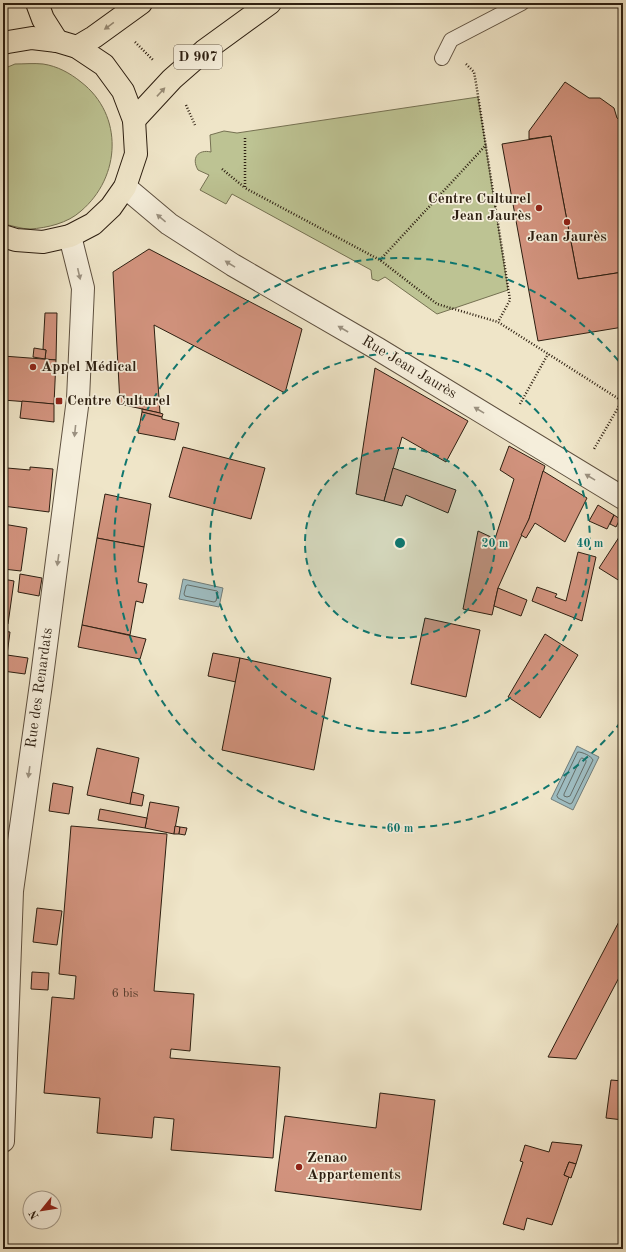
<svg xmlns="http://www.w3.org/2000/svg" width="626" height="1252" viewBox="0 0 626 1252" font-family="'Old Standard TT',serif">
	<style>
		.green { fill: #bdc393; stroke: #757152 }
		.water { fill: #9ebcc0; stroke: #717d7a }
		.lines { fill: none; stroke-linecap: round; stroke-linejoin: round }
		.shore { stroke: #666e68; stroke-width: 1 }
		.building { fill: #d2937e; stroke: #2d1f11 }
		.service-casing { stroke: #5e503f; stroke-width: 16 }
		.minor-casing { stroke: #5e503f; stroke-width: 24 }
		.primary-casing { stroke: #2d1f11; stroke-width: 24 }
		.path { stroke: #2d1f11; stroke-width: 2.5; stroke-dasharray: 1 2; stroke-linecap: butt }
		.service { stroke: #f5eedb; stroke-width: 14 }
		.minor { stroke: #f5eedb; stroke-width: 22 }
		.primary { stroke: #efe5c8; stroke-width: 22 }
		.oneway { fill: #988c76 }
		.oneway2 { fill: #9b9180 }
		.ring { fill: none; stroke: #0f766e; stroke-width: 2; stroke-dasharray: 7 5 }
		.poi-dot { fill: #8f2418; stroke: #f5eedb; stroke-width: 1.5 }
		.labels { text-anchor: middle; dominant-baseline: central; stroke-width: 3.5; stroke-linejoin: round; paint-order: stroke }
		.number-label { font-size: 13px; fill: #563c2c }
		.shield { fill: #f5eedb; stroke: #695d4e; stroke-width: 1 }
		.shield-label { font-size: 14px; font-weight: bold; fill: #2d1f11 }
		.poi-label { font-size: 15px; font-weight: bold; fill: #2d1f11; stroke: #f5eedb; text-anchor: start }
		.street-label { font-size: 15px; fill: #2d1f11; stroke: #f5eedb }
		.centre { fill: #0f766e; stroke: #f5eedb; stroke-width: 2 }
		.ring-label { font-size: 12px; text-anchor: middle; font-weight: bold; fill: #0f766e; stroke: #f5eedb; stroke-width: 3.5; stroke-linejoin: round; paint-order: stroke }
	</style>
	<rect width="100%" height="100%" fill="#efe5c8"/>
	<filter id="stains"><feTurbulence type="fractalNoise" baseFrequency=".005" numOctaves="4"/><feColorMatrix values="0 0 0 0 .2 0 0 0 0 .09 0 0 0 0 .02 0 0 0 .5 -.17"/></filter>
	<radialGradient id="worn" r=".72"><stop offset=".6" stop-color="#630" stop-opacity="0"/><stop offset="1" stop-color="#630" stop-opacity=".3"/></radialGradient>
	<g class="green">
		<path d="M 15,64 C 24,64 34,63 43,64 C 57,66 70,73 81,82 C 124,115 121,177 81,211 C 68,223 47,228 30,229 C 21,229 11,225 3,224 L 3,69 Z"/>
		<path d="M 478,97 L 508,290 L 437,314 L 385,277 L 378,281 L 372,279 L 371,270 L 232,194 L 226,204 L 200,190 L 209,175 L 198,170 C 191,158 198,149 211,152 L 210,135 L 224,131 L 237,133 Z"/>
	</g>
	<g class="water">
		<path d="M 183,579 L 223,588 L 219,607 L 179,599 Z"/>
		<path d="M 577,746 L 599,757 L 573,810 L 551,799 Z"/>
	</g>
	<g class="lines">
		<g class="shore">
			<path d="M 188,585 L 217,591 L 218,592 L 216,601 L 214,602 L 185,596 L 184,594 L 186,586 Z"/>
			<path d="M 578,752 C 583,752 591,756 593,760 L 572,803 L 570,804 L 558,798 L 557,796 Z"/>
			<path d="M 582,758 L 586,760 L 586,762 L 570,796 L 567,797 L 564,796 L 564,794 L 580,760 Z"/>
		</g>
	</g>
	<g class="building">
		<path d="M 565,82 L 589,98 L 600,98 L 614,108 L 617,118 L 623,122 L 623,272 L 578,279 L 551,136 L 529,139 L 529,131 Z"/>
		<path d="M 551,136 L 578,279 L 623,272 L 623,327 L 538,341 L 502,144 Z"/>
		<path d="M 149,249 L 302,329 L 285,393 L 154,325 L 160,413 L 120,404 L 113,272 Z"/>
		<path d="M 45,313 L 57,313 L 56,360 L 45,359 L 46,350 L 43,349 Z"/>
		<path d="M 34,348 L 46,350 L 45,359 L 33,357 Z"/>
		<path d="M 3,356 L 56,360 L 54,404 L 3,400 Z"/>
		<path d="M 375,368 L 468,421 L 446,462 L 402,437 L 384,501 L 356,494 Z"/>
		<path d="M 22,401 L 54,404 L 54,422 L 20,418 Z"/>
		<path d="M 142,409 L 160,413 L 163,414 L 162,417 L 142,412 Z"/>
		<path d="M 142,412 L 162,417 L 162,419 L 179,423 L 175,440 L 138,433 Z"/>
		<path d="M 509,446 L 545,466 L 529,519 L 498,588 L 492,615 L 463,609 L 478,531 L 491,537 L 490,540 L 494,542 L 514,479 L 500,470 Z"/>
		<path d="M 183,447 L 265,468 L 251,519 L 169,497 Z"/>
		<path d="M 30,467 L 53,469 L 49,512 L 3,506 L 7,468 L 30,470 Z"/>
		<path d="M 393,468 L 456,490 L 448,513 L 406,495 L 402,506 L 384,501 Z"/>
		<path d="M 543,471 L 587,498 L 565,542 L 535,523 L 526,538 L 521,535 L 529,519 Z"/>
		<path d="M 105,494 L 151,504 L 144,547 L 97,538 Z"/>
		<path d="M 598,505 L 614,515 L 607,529 L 589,521 Z"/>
		<path d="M 614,515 L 620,519 L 616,527 L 610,524 Z"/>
		<path d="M 3,524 L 27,528 L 21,571 L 3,569 Z"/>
		<path d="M 623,531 L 623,583 L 599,568 Z"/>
		<path d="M 97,538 L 144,547 L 138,582 L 147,584 L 143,603 L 136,601 L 130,635 L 82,625 Z"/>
		<path d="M 578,552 L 596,557 L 582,621 L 532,601 L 537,587 L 557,594 L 555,597 L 566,601 Z"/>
		<path d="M 20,574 L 42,578 L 39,596 L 18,592 Z"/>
		<path d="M 3,579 L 14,581 L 8,624 L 3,623 Z"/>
		<path d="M 498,588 L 527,600 L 521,616 L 494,606 Z"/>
		<path d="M 425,618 L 480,630 L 466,697 L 411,684 Z"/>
		<path d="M 82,625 L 146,639 L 140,659 L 78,647 Z"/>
		<path d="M 3,631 L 10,632 L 7,655 L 28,658 L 25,674 L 3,671 Z"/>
		<path d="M 545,634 L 578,655 L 540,718 L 508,697 Z"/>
		<path d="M 213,653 L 240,658 L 236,682 L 208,676 Z"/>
		<path d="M 240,658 L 331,678 L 314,770 L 222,750 Z"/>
		<path d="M 97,748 L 139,758 L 130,804 L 87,795 Z"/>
		<path d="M 53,783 L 73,787 L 69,814 L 49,811 Z"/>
		<path d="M 132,792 L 144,795 L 142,806 L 130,804 Z"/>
		<path d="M 150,802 L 179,807 L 174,834 L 145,828 Z"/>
		<path d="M 100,809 L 147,818 L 145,828 L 98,820 Z"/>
		<path d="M 71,826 L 167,834 L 154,991 L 194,994 L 190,1051 L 171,1049 L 170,1058 L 280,1067 L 273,1158 L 171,1150 L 174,1119 L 154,1117 L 152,1138 L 97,1133 L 100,1098 L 44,1093 L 52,997 L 74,999 L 76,976 L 59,974 Z"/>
		<path d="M 175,826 L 180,827 L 179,834 L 174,834 Z"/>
		<path d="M 180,827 L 187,828 L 185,835 L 179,834 Z"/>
		<path d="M 37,908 L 62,911 L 57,945 L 33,942 Z"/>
		<path d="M 623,914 L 623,970 L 576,1059 L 548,1057 Z"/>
		<path d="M 32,972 L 49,973 L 48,990 L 31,989 Z"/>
		<path d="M 611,1080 L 623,1081 L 623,1120 L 606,1118 Z"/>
		<path d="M 380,1093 L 435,1100 L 421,1210 L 275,1191 L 285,1116 L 376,1128 Z"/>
		<path d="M 552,1142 L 582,1145 L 576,1164 L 569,1162 L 564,1175 L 569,1177 L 552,1225 L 527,1218 L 524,1230 L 503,1224 L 523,1162 L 520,1161 L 525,1145 L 549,1152 Z"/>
		<path d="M 569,1162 L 576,1164 L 571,1178 L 564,1175 Z"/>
	</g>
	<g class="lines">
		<g class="service-casing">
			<path id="service" d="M 442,58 L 451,40 L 522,3"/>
		</g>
		<g class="minor-casing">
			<g id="minor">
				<path d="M 125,187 L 169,224 L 233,265 L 378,349 L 623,498"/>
				<path d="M 3,1141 L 12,891 L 41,684 L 78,399 L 83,288 L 70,236"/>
			</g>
		</g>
		<g class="primary-casing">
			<g id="primary">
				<path d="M 37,3 L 43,19 L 57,41"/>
				<path d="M 3,43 L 8,42 L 32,38 L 57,41 L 77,47 L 104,65 L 123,91 L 134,120 L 136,154 L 125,187 L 111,207 L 93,224 L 70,236 L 43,242 L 16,240 L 3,236"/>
				<path d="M 77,47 L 94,37 L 141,3"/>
				<path d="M 134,120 L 172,79 L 204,51 L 270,3"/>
			</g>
		</g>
		<g class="path">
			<path d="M 135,42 L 153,60"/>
			<path d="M 466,64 L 474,72 L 476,83 L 510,300 L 498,322"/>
			<path d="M 186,105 L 195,125"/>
			<path d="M 245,138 L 245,188 L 380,260 L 437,304 L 498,322 L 622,401 L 594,449"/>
			<path d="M 222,169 L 244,187"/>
			<path d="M 380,260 L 486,145"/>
			<path d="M 621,327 L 622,401"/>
			<path d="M 520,404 L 548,354"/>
		</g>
		<use href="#service" class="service"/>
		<use href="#minor" class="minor"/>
		<use href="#primary" class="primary"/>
	</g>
	<defs><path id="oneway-solid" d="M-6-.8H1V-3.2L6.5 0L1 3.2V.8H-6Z"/></defs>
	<g class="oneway">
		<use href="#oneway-solid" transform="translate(109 26) rotate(144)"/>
		<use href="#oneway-solid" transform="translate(161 92) rotate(-47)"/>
	</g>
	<g class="oneway2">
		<use href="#oneway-solid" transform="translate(161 218) rotate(-140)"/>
		<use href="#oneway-solid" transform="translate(230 264) rotate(-148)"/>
		<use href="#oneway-solid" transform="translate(79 274) rotate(77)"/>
		<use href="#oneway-solid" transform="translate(343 329) rotate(-150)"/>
		<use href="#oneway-solid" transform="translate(479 410) rotate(-149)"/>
		<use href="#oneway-solid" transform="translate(75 431) rotate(96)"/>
		<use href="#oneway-solid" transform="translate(590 477) rotate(-149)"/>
		<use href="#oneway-solid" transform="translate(58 560) rotate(98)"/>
		<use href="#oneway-solid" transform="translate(29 772) rotate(98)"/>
	</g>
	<circle cx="400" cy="543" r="95" fill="#0f766e" fill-opacity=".12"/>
	<g class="ring">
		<circle cx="400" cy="543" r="95"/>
		<circle cx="400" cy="543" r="190"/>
		<path d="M621 722A285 285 0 1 1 621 364"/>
	</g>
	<g class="poi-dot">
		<circle cx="539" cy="208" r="4"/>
		<circle cx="567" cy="222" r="4"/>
		<circle cx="33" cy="367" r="4"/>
		<rect x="55" y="397" width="8" height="8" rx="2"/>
		<circle cx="299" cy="1167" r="4"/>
	</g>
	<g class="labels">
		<g class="number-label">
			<text x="125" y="993">6 bis</text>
		</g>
		<rect class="shield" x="174" y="45" width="48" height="24" rx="3"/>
		<g class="shield-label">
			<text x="198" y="57">D 907</text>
		</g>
		<g class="poi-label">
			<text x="531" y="199" text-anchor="end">Centre Culturel<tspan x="531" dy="17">Jean Jaurès</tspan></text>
			<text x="567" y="237" text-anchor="middle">Jean Jaurès</text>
			<text x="41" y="367">Appel Médical</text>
			<text x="67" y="401">Centre Culturel</text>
			<text x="307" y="1158">Zenao<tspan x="307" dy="17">Appartements</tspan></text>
		</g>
		<g class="street-label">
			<text transform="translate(409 368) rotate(31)">Rue Jean Jaurès</text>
			<text transform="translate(40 688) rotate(-82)">Rue des Renardats</text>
		</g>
	</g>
	<circle cx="400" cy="543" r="6" class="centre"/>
	<g class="ring-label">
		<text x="495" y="547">20 m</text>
		<text x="590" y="547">40 m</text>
		<text x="400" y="832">60 m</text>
	</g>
	<rect width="626" height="1252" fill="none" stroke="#efe5c8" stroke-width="16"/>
	<rect x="4" y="4" width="618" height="1244" fill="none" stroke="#2d1f11" stroke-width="2"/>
	<rect x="8" y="8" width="610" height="1236" fill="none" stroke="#2d1f11"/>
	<g transform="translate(42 1210) rotate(240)"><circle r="19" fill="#f5eedb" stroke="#a59b8a"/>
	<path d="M0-3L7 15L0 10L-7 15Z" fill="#8f2418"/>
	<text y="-6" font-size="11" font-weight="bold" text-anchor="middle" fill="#2d1f11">N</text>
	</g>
	<rect width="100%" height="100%" filter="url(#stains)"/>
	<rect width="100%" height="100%" fill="url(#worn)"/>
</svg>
